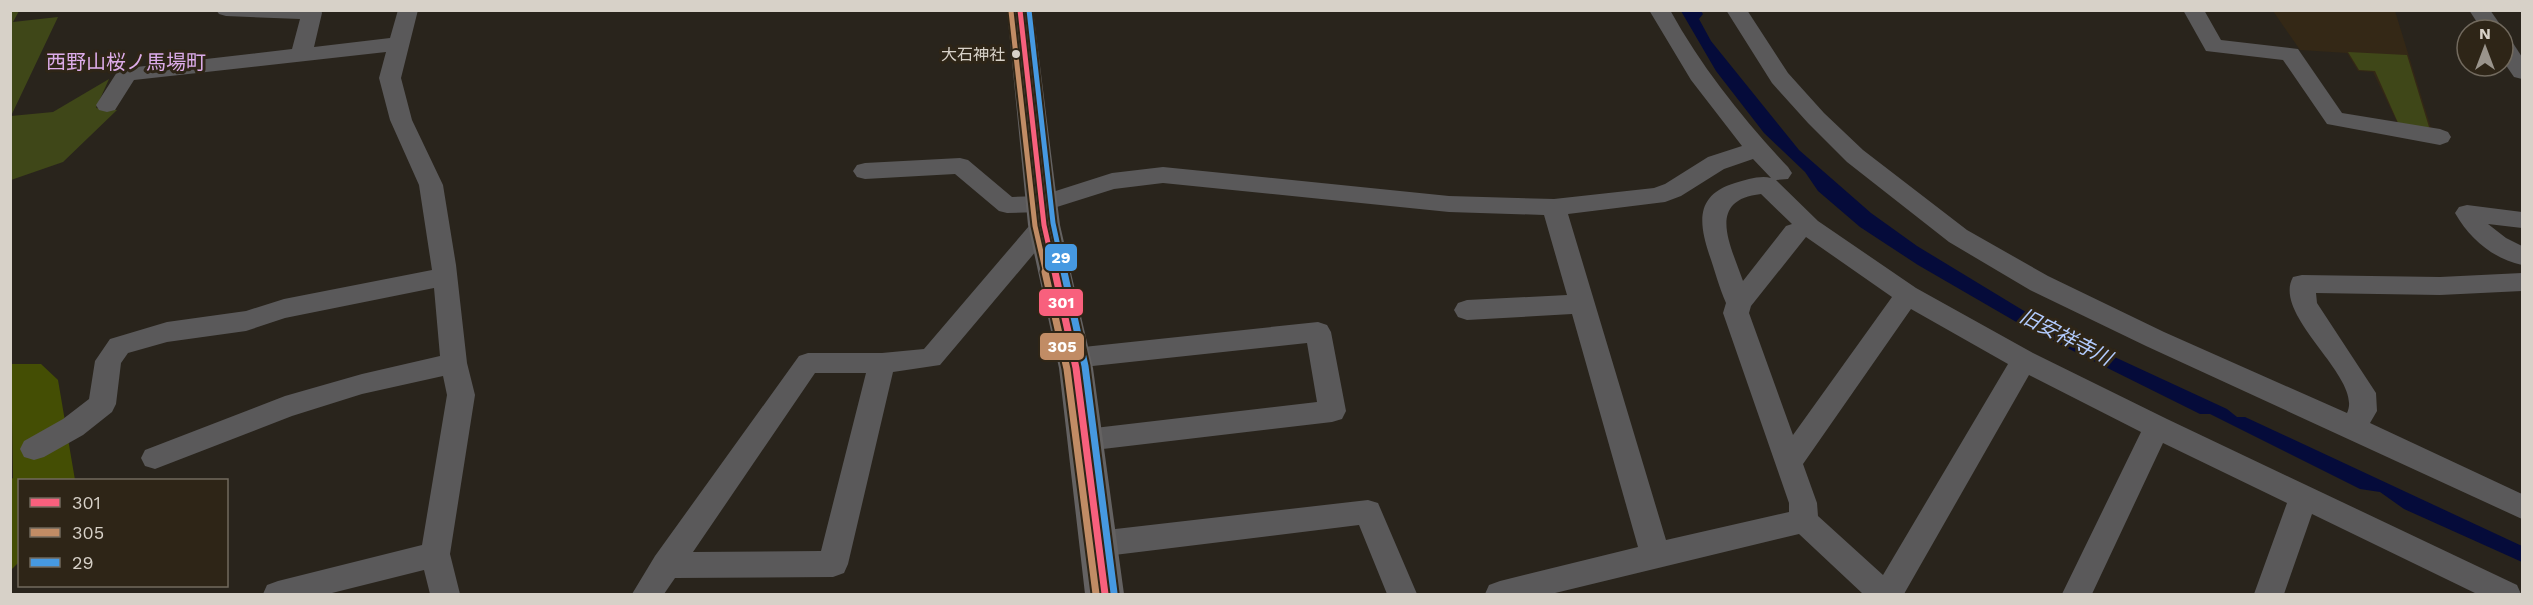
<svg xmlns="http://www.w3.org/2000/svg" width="2533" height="605" viewBox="0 0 2533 605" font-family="'Work Sans','Noto Sans JP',sans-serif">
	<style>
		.built { fill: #342816 }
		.green { fill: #3f4718 }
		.forest { fill: #444e04 }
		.water { fill: #050b3a }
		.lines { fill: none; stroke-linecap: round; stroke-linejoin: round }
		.street { fill: #5a595a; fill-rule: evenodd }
		.primary { fill: #646262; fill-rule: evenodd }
		.bus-1-far1-casing { stroke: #2e2517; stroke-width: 9 }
		.bus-1-casing { stroke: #2e2517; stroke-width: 11 }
		.bus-2-far1-casing { stroke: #2e2517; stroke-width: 9 }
		.bus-2-casing { stroke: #2e2517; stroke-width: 11 }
		.bus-3-far1-casing { stroke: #2e2517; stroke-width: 9 }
		.bus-3-casing { stroke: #2e2517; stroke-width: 11 }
		.bus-1-far1 { stroke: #f8607d; stroke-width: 5 }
		.bus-1 { stroke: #f8607d; stroke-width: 7 }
		.bus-2-far1 { stroke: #c18c65; stroke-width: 5 }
		.bus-2 { stroke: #c18c65; stroke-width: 7 }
		.bus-3-far1 { stroke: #4699e1; stroke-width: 5 }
		.bus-3 { stroke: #4699e1; stroke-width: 7 }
		.bus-dot { fill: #d7d1c8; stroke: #2e2517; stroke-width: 2 }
		.labels { text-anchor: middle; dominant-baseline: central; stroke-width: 6; stroke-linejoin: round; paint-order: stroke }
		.bus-label { font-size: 16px; fill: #d7d1c8; stroke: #2e2517; text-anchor: end }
		.neighbourhood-label { font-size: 20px; fill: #ddace9; stroke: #2e2517 }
		.water-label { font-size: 20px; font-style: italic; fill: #b2cbfe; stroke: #2e2517 }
		.line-badge { stroke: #2e2517; stroke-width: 2 }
		.badge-label { font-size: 16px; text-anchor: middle; font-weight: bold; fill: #fff }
	</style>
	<rect width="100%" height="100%" fill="#29241c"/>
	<path class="built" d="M 2273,11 L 2395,11 L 2431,128 L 2399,126 L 2373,72 L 2358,71 L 2347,53 L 2300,50 Z"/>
	<g class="green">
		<path d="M 19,11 L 13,22 L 58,17 L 11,116 L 53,112 L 109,79 L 96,108 L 117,110 L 63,162 L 11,180 L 11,12 Z"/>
		<path d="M 2348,52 L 2407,55 L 2429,127 L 2422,129 L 2399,125 L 2375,71 L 2359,70 Z"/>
	</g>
	<path class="forest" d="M 11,364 L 41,364 L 58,380 L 75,480 L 20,480 L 19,562 L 11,570 L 10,480 L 13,478 Z"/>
	<path class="water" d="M 1681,11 L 1701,11 L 1703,14 L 1699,19 L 1711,41 L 1799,150 L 1871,213 L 1917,246 L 2054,329 L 2227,409 L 2237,417 L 2245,417 L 2522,546 L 2522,562 L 2404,509 L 2380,492 L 2360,489 L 2210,414 L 2200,414 L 2025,327 L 1918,265 L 1860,227 L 1818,191 L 1805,172 L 1764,133 L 1716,71 Z"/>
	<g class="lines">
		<g class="street">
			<path d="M 216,10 L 321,10 L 322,13 L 314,47 L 390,38 L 398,10 L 418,10 L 401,78 L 412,120 L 443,185 L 456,265 L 467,363 L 475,395 L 450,554 L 460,594 L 430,594 L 424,570 L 328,594 L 263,594 L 267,585 L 278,581 L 422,545 L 447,395 L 443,376 L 362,394 L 292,416 L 155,469 L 145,466 L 141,458 L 145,450 L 285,396 L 362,374 L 440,356 L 434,288 L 285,318 L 246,331 L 167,342 L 128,353 L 121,363 L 116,404 L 112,412 L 83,435 L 44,457 L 34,460 L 24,457 L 20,449 L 24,441 L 63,419 L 89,399 L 95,361 L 110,339 L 167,322 L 246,311 L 284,299 L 432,270 L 419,185 L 390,120 L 379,78 L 386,52 L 134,80 L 115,110 L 107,112 L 99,110 L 96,105 L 119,69 L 292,49 L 300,19 L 226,16 L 219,14 Z"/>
			<path d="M 1649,10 L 1670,10 C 1702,68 1743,119 1788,167 L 1792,173 L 1788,179 L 1776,180 L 1818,221 L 1916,288 L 2033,353 L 2167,419 L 2517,585 L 2521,594 L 2477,594 L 2312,514 L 2284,594 L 2254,594 L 2287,503 L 2163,443 L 2092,594 L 2062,594 L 2141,432 L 2029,375 L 1904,594 L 1863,594 L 1799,534 L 1551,594 L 1485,594 L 1489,585 L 1500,581 L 1638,547 L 1572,314 L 1467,320 L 1458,317 L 1454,310 L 1458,303 L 1467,300 L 1567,295 L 1544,215 L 1449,212 L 1163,183 L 1114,189 L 1041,212 L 1007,213 L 999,211 L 955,174 L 865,179 L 857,177 L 853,171 L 857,165 L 865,163 L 960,158 L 968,160 L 1012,197 L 1040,196 L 1112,173 L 1163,167 L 1449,196 L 1554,199 L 1654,188 L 1665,184 L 1708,157 L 1742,146 L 1691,80 ZM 1753,159 L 1771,178 C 1760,175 1746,180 1735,183 C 1695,195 1699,223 1709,254 C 1715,271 1719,287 1726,303 L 1723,313 L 1789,503 L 1789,512 L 1666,540 L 1568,214 L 1665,202 L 1681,196 L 1724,169 ZM 1761,194 L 1792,224 L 1786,226 L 1743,281 C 1731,246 1705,200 1761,194 ZM 1806,237 L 1892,297 L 1793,435 L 1749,313 L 1751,306 ZM 1911,309 L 2008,364 L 1883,575 L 1818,516 L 1817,503 L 1803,464 Z"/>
			<path d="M 1726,10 L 1747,10 L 1788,73 L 1824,113 L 1863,150 L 1967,230 L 2048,276 L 2164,332 L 2347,413 C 2364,378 2271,316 2293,277 L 2302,275 L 2440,277 L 2522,273 L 2522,291 L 2440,295 L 2316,293 L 2317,303 L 2376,393 L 2377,411 L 2370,423 L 2522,494 L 2522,519 L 2146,346 L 2030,290 L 1949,242 L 1847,162 L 1808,123 L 1772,83 Z"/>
			<path d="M 2183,10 L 2204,10 L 2221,40 L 2298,49 L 2342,113 L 2440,129 L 2448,132 L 2451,137 L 2448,142 L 2440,145 L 2327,124 L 2283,60 L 2206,51 Z"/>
			<path d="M 2469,10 L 2490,10 L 2504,30 L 2482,30 Z"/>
			<path d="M 2503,38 L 2511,40 L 2522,57 L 2522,79 L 2514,77 L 2503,61 Z"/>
			<path d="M 2467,205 L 2522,212 L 2522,228 L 2488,224 L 2506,238 L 2522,246 L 2522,265 C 2492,258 2470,239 2455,213 L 2459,207 Z"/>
			<path d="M 1044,216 L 1053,219 L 1056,225 L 1053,231 L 940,365 L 893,372 L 848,564 L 844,573 L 833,577 L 675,578 L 664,594 L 632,594 L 655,556 L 799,356 L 808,353 L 882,353 L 924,349 L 1035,219 ZM 815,373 L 866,373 L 821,551 L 693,552 Z"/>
			<path d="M 1318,322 L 1327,325 L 1331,332 L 1346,411 L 1342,419 L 1332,422 L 1086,451 L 1076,448 L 1072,440 L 1076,432 L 1086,429 L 1317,402 L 1307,343 L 1074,368 L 1065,365 L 1061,358 L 1065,351 L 1074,348 Z"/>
			<path d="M 1368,500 L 1378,503 L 1417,594 L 1387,594 L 1359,525 L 1098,557 L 1088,553 L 1083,544 L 1088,535 L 1098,531 Z"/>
		</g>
		<path class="primary" d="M 1007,10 L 1033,10 L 1060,225 L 1093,368 L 1124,594 L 1085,594 L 1059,368 L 1028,225 Z"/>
		<g class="bus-1-far1-casing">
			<path id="bus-1-far1" d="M 1020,10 L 1044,225 L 1055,274"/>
		</g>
		<g class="bus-1-casing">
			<path id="bus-1" d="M 1055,272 L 1076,368 L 1105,594"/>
		</g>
		<g class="bus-2-far1-casing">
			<path id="bus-2-far1" d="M 1011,11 L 1035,226 L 1046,274"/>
		</g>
		<g class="bus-2-casing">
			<path id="bus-2" d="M 1045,272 L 1067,369 L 1096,594"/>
		</g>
		<g class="bus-3-far1-casing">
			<path id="bus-3-far1" d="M 1029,10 L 1053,223 L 1064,274"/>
		</g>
		<g class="bus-3-casing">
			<path id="bus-3" d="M 1064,272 L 1085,366 L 1114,593"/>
		</g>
		<use href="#bus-1-far1" class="bus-1-far1"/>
		<use href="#bus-1" class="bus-1"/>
		<use href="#bus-2-far1" class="bus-2-far1"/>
		<use href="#bus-2" class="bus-2"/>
		<use href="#bus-3-far1" class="bus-3-far1"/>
		<use href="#bus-3" class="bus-3"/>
	</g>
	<circle class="bus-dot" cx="1016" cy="54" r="5"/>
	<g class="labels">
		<g class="bus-label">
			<text x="1005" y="54">大石神社</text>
		</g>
		<g class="neighbourhood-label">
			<text x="126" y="62">西野山桜ノ馬場町</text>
		</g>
		<g class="water-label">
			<text transform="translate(2066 337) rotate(27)">旧安祥寺川</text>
		</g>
	</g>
	<g class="line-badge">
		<rect x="1044" y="243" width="34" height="29" rx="6" fill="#4699e1"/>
		<rect x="1038" y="288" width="46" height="29" rx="6" fill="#f8607d"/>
		<rect x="1039" y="332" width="46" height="29" rx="6" fill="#c18c65"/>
	</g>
	<g class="badge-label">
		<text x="1061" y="263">29</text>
		<text x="1061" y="308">301</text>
		<text x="1062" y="352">305</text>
	</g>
	<rect width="2533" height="605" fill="none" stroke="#d7d1c8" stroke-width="24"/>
	<rect x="18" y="479" width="210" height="108" fill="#2e2517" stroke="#726a5e" stroke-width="1.5"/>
	<rect x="30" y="498" width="30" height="9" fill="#f8607d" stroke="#726a5e" stroke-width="1.5"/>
	<text x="72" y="509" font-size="18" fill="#d7d1c8">301</text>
	<rect x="30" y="528" width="30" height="9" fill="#c18c65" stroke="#726a5e" stroke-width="1.5"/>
	<text x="72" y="539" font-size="18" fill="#d7d1c8">305</text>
	<rect x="30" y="558" width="30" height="9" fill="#4699e1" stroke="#726a5e" stroke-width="1.5"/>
	<text x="72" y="569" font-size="18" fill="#d7d1c8">29</text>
	<g transform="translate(2485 48)"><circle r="28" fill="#2e2517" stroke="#726a5e" stroke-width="1.5"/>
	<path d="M0-4.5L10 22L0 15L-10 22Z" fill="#9a948c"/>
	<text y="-9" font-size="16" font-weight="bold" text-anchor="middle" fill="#d7d1c8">N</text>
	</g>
</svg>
